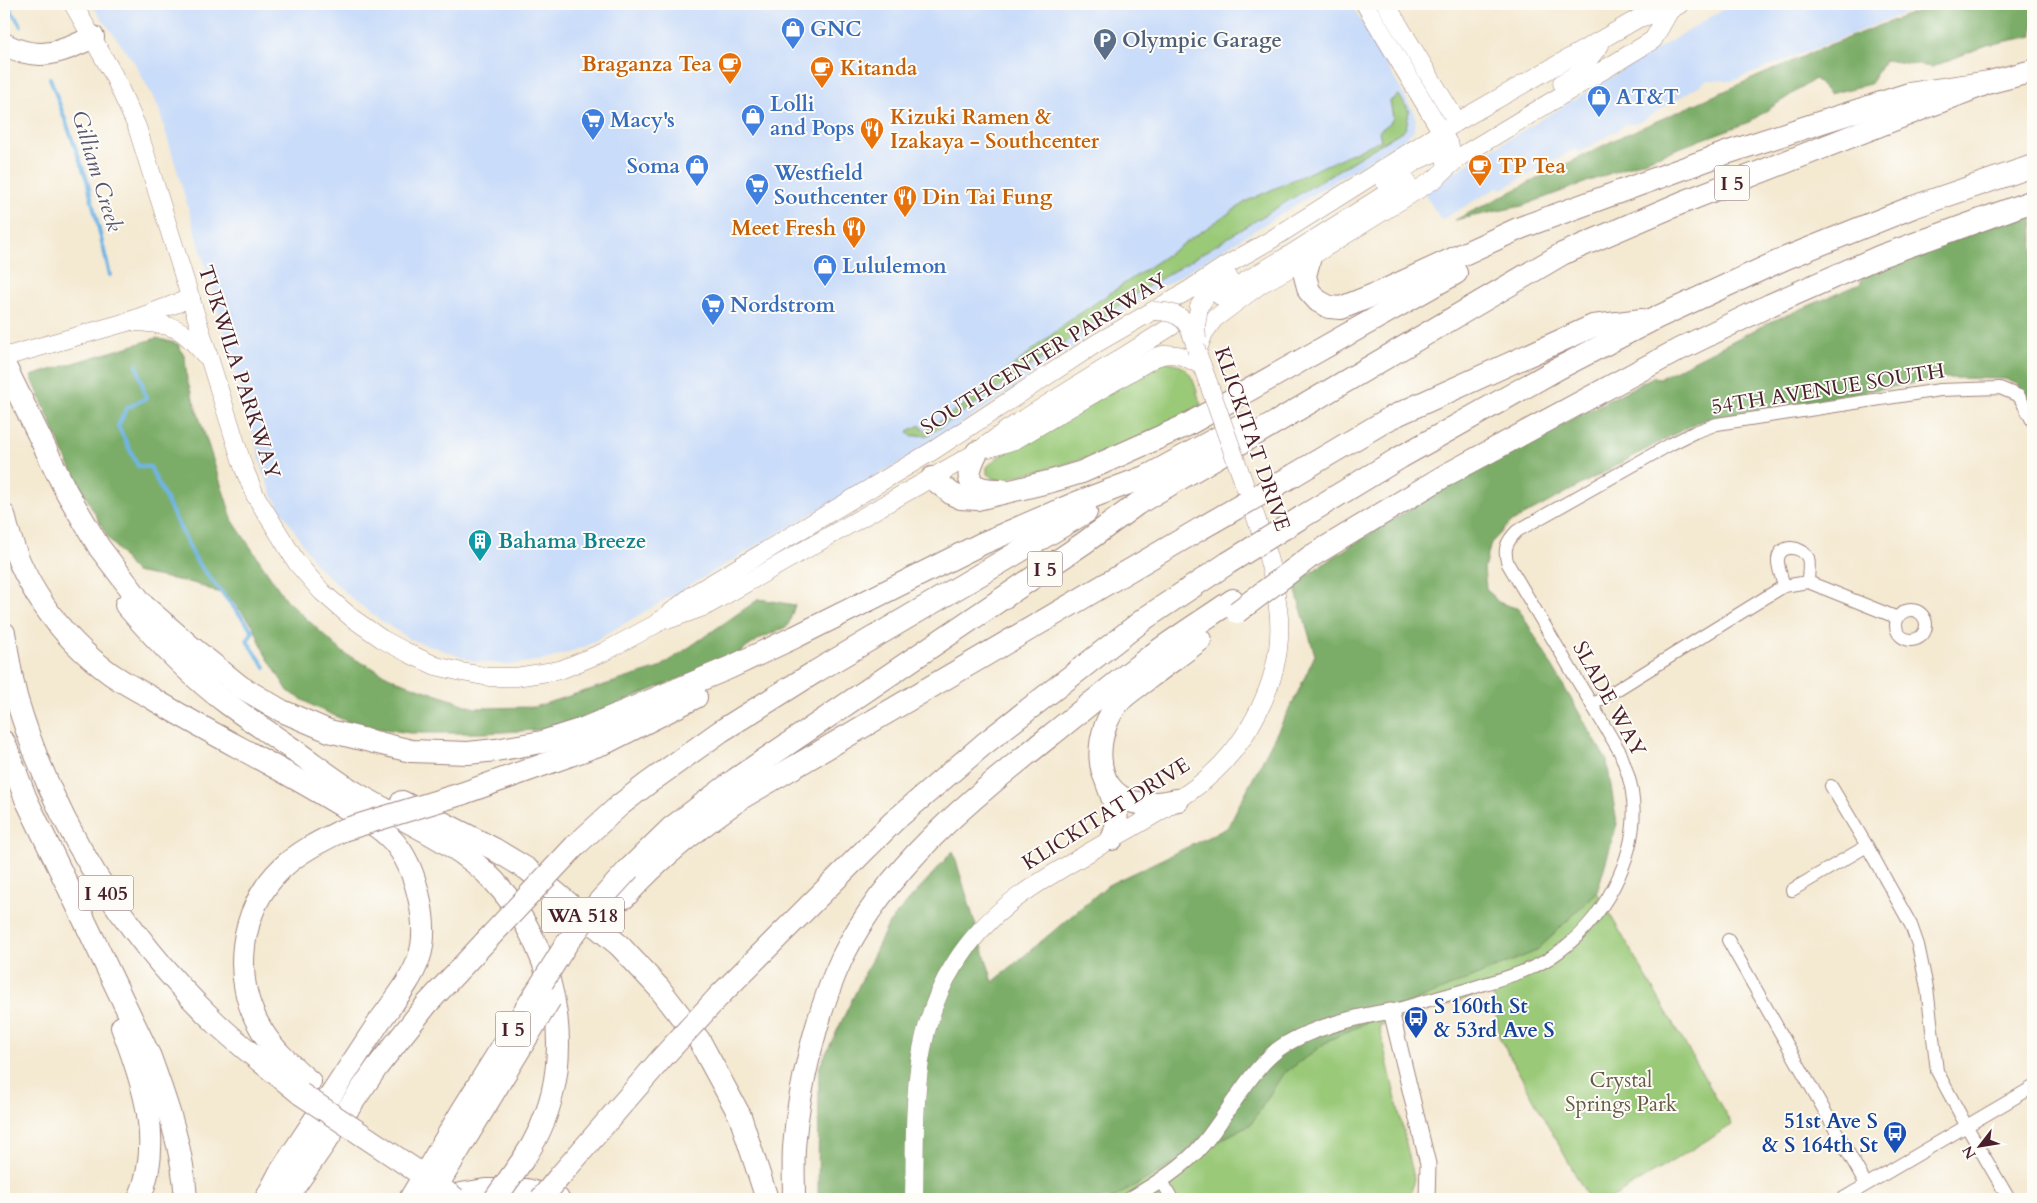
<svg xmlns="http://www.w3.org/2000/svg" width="2037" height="1203" viewBox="0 0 2037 1203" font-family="Cardo,serif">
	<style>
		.built { fill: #c9dcf9 }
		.green { fill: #9ac978; stroke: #727452 }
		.forest { fill: #7bad68; stroke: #62664a }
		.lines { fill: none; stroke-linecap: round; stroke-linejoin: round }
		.stream { stroke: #70b5e6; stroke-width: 4 }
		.minor-casing { stroke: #9f847e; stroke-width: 14 }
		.tertiary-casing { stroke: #9f847e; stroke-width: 17 }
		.secondary-casing { stroke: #9f847e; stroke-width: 19 }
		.motorway-casing { stroke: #9f847e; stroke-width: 24 }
		.minor { stroke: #fff; stroke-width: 12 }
		.tertiary { stroke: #fff; stroke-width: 15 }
		.secondary { stroke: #fff; stroke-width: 18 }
		.motorway { stroke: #fff; stroke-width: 22 }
		.secondary-bridge-casing { stroke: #9f847e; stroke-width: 19; stroke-linecap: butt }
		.motorway-bridge-casing { stroke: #9f847e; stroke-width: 24; stroke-linecap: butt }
		.secondary-bridge { stroke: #fff; stroke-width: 18 }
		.motorway-bridge { stroke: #fff; stroke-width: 22 }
		.labels { text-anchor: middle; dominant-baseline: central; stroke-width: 4; stroke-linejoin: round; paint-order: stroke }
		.shield { fill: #fdfcf7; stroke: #806168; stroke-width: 1 }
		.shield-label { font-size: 20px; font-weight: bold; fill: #4a1f2b }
		.shop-label { font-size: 21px; font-weight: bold; fill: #366cbe; stroke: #fdfcf7; text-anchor: start }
		.service-label { font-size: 21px; font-weight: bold; fill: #4e5e75; stroke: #fdfcf7; text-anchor: start }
		.food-label { font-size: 21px; font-weight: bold; fill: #c56008; stroke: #fdfcf7; text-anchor: start }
		.street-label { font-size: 21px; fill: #4a1f2b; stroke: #fdfcf7 }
		.culture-label { font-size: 21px; font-weight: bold; fill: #0d838f; stroke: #fdfcf7; text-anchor: start }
		.transit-label { font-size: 21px; font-weight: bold; fill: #164399; stroke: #fdfcf7; text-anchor: start }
		.park-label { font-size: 21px; fill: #665a46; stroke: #fdfcf7 }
		.water-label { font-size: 22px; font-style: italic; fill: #57546c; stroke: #fdfcf7 }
	</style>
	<rect width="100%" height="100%" fill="#fdfcf7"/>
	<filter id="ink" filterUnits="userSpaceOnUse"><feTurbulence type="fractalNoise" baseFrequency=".02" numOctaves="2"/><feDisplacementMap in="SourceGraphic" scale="10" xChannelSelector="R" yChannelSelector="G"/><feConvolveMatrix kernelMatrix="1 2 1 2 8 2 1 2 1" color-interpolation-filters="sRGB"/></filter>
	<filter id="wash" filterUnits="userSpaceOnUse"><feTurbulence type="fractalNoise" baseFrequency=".0096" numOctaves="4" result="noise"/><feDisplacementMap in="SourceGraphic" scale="20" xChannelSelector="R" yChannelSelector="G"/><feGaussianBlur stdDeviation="1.12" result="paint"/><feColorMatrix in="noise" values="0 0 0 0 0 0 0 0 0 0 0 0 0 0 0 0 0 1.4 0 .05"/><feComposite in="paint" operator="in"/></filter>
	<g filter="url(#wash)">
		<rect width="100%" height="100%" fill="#f4e9d1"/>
		<g class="built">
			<path d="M 91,4 L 1351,4 L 1412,109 L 1416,119 L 1414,130 L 1407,137 L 1147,296 L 938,440 L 586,646 L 549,659 L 509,665 L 474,661 L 410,639 L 383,622 L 355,601 L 316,565 L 273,497 L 264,474 L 217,305 L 158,106 L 134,62 Z"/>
			<path d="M 1732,4 L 1928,4 L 1732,81 L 1708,80 L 1640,122 L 1626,125 L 1579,153 L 1576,149 L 1502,189 L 1497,188 L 1441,220 L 1423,191 Z"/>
		</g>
		<g class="green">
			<path d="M 1399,95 L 1409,111 L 1406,128 L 1402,131 L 1144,289 L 929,435 L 911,436 L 908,431 L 920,425 L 924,431 L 967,403 L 1069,321 L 1247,201 L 1381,140 L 1379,131 L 1390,123 L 1393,118 L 1390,101 Z"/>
			<path d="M 1166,361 C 1194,367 1193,381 1201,405 C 1172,421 1142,436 1111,449 C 1075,463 1037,471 1000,480 L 993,478 L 987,474 L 987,467 L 995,459 L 1155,365 Z"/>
			<path d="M 1597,892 L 1732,1125 L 1610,1199 L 1589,1199 L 1499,1037 L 1493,990 L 1379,1026 L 1414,1178 L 1410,1199 L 1111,1199 L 1159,1172 L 1251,1124 L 1282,1075 L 1329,1040 L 1391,1011 L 1536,951 Z"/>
		</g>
		<g class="forest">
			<path d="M 1936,4 L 2033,4 L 2033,36 L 1987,45 L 1932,67 L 1885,60 L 1870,84 L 1829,94 L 1815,79 L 1749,122 L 1522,206 L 1455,220 L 1618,138 L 1829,45 Z"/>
			<path d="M 2033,210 L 2033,405 L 2017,384 L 2005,379 L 1944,378 L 1707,419 L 1684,429 L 1510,523 L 1491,543 L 1484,569 L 1486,588 L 1498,602 L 1519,609 L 1607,761 L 1617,824 L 1597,892 L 1536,951 L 1391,1011 L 1329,1040 L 1282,1075 L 1251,1124 L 1159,1172 L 1111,1199 L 818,1199 L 819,1068 L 889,923 L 953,851 L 993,982 L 1108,885 L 1227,828 L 1297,694 L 1315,655 L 1294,585 C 1324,562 1355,543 1386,524 C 1472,470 1563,424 1653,377 L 1660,378 L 1768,323 L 1860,284 L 1863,276 Z"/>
			<path d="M 157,338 L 178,344 L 185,358 L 187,380 L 233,521 L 286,600 L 345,654 L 398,681 L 475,708 L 534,707 L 659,668 L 759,599 L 795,605 L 788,626 L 761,638 L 733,657 L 555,729 L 485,733 L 410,733 L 355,725 L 313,706 L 288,691 L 265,654 L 253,625 L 228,596 L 193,583 L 135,572 L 107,536 L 67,461 L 31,376 Z"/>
		</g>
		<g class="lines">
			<g class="stream">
				<path d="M 7,4 L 21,26"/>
				<path d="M 50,78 L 87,180 L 110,275"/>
				<path d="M 137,365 L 146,398 L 127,408 L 118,426 L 138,466 L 150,467 L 197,562 L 253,631 L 247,641 L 265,667"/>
			</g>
		</g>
	</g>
	<g filter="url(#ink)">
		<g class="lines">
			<g class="minor-casing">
				<g id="minor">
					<path d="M 1784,586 C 1782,577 1777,567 1778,559 C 1780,543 1802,546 1808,558 C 1810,564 1808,575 1808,582"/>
					<circle cx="1911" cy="625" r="15"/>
					<path d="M 1592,705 L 1784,586 L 1808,582 L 1898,618"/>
					<path d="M 1831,786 L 1867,846 L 1911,925 L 1918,945 L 1927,988 L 1937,1071 L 1967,1127 L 2009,1199"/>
					<path d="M 1792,890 L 1867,846"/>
					<path d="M 1728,940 L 1866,1184"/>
					<path d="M 1391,1011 C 1419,1003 1447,995 1475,987 C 1500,979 1528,972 1550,958 C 1602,925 1642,854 1632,792 C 1630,778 1625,765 1620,752 L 1508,564 C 1503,550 1506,542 1517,531 L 1671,444 L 1695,432 L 1717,424 L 1940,390 L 2000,388 L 2019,396 L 2033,422"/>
					<path d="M 1162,1181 L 1172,1199"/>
					<path d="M 1842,1199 L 2033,1087"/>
				</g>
			</g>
			<g class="tertiary-casing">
				<path id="tertiary" d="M 1131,1199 C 1156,1184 1184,1167 1203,1144 C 1228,1115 1253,1063 1286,1044 C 1316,1026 1356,1017 1391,1011 L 1428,1164 L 1427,1199"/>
			</g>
			<g class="secondary-casing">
				<g id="secondary">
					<path d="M 73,4 L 113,74 L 137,127 L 243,466 L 255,495 L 297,563 L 322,592 L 352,618 L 382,639 L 410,654 L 436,666 L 462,672 L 489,677 L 516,677 L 560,670 L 604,652 L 656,624 L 694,594 L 934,450 L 1097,343 L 1189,290 L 1225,266 L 1269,241 L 1457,122 L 1639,18 L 1670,10 L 1680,4"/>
					<path d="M 1365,4 L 1447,141"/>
					<path d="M 1386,4 L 1457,122"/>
					<path d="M 1562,83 L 1577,74 L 1600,45"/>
					<path d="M 1446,162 L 1458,158 L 1653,40 L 1670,10"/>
					<path d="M 1384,181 L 1418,160 L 1450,146"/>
					<path d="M 1220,296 L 1286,257 L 1406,181"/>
					<path d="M 1199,307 L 1208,292 L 1228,276"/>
					<path d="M 135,322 C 174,325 179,325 205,355"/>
					<path d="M 4,357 L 127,322 L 191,298"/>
					<path d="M 1209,385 L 1197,352 L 1204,333 L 1214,319 L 1261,284 L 1310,257 L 1435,179 L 1458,158"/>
					<path d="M 990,448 L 1015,440 L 1156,357 C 1174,350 1186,357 1202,366"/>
					<path d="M 670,619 L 706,606 L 977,452 L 1008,429 L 1172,326"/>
					<path d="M 914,1199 C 916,1120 909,1035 954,965 C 988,911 1030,887 1083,856 C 1119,834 1158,815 1192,790 C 1247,751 1287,676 1278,608 C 1273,567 1260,528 1246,489"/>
				</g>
			</g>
			<g class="motorway-casing">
				<g id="motorway">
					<path d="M 4,44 C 38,62 61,53 93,37"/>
					<path d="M 1310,257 L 1305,276 L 1309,291 L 1318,301 L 1329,307 L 1341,308 L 1381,292 L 1520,228 L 1726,153 L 1909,94 L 1990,82 L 2033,71"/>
					<path d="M 4,364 L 66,491 L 99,547 L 143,605 L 190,646 L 241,687 L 282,711 L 329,731 L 411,751 L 468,753 L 496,750 L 542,742 L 583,729 L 731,667 L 795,637 L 981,544 L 1076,503 L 1150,475"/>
					<path d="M 977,452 C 962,481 969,490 1001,490"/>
					<path d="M 1294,475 L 1392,417 L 1593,326 L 1642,320"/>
					<path d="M 932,478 L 952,494 L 961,498 L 977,499 L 1052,481 L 1082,472 L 1187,425 L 1456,273"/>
					<path d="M 1137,482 L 1243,424"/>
					<path d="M 4,515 C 18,578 58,636 111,674 C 123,682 137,690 150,697 C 210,734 274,764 334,801 C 355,814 383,826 398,847 C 417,873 430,927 419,958 C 411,982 393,1002 379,1022 L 279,1174 L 266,1199"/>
					<path d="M 1302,517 L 1401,457 L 1559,368 L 1658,317 L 1786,258 L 1913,207 L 2033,166"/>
					<path d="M 1310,557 L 1446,475 L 1678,350 L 1770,305 L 1881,256 L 2033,201"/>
					<path d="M 126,605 C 157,641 190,676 228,704 C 250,720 272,735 294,750 C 314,764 334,780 354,792 C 400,820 457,841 494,881 C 563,956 582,1076 522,1161"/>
					<path d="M 4,633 C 8,655 11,679 17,700 C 54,823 122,932 214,1021 C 241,1047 272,1070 301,1094"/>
					<path d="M 4,742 L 26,799 L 150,1057 C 167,1104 183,1149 186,1199"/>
					<path d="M 1107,783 C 1114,803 1122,818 1112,839"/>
					<path d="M 461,794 L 607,742 L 696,697"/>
					<path d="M 1178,800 C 1163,802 1147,806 1133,802 C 1089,789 1095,730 1119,702 C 1127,693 1139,686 1149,678 C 1166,665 1183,653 1200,640"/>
					<path d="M 402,802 L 494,849 L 527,869 L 620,946 L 659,988 L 699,1040 L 740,1116 L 767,1199"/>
					<path d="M 575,846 L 620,805 L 647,784 L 721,731 L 815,672 L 1086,512"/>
					<path d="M 629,869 L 671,828 L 736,779 L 1084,543 L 1137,504 L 1562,254 L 1681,203 L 1990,82"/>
					<path d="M 625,897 C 660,857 700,827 743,797 L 1200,529"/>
					<path d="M 719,996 L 893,822 L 984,744 L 1147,617 L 1228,563"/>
					<path d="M 122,1027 C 143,1082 164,1142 139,1199"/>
					<path d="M 310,1082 C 292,1066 273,1050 261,1029 C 231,979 239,909 282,868 C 300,851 321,841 343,830"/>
					<path d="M 560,1176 L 662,1058"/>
					<path d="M 436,1198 L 485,1190 L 527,1190 L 558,1199"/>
					<path d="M 286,1199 L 377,1067 L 427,1004 L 485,942"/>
					<path d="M 794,1199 C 794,1182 793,1165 794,1148 C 798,1090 817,1011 842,958 C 887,866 971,799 1050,736 C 1083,710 1115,683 1148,658 C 1175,638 1205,619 1233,600"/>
				</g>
			</g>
			<use href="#minor" class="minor"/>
			<use href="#tertiary" class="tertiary"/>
			<use href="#secondary" class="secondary"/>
			<use href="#motorway" class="motorway"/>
			<g class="secondary-bridge-casing">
				<g id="secondary-bridge">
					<path d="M 1153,311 C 1185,311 1190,324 1197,352"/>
					<path d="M 1197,339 L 1196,326 L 1199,307"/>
					<path d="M 1209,385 L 1245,486"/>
				</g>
			</g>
			<g class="motorway-bridge-casing">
				<g id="motorway-bridge">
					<path d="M 1200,529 L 1294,475"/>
					<path d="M 1228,563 L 1302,517"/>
					<path d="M 1237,612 L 1310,557"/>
					<path d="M 343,830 L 461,794"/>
					<path d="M 485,942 L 575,846"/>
					<path d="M 662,1058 L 719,996"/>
					<path d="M 301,1094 L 415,1170 L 456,1199"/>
					<path d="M 410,1199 L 462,1111 L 567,943 L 598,903 L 629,869"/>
					<path d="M 429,1199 L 550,999"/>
					<path d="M 495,1199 L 522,1161"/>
					<path d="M 541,1199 L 560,1176"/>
				</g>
			</g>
			<use href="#secondary-bridge" class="secondary-bridge"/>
			<use href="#motorway-bridge" class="motorway-bridge"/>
		</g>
	</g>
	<defs>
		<g id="shop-pin" transform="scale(1.25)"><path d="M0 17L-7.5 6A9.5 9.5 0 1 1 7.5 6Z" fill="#3f7fe0" stroke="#fdfcf7"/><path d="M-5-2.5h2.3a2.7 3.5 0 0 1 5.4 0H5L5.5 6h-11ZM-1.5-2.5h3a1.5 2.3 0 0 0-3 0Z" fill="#fff"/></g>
		<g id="parking-pin" transform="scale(1.25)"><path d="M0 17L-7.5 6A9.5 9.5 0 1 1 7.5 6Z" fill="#5c6f8a" stroke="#fdfcf7"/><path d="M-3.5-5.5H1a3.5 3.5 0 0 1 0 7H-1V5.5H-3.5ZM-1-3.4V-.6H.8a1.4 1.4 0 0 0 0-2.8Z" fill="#fff"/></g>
		<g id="cafe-pin" transform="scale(1.25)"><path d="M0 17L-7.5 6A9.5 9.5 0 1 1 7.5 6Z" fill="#e8710a" stroke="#fdfcf7"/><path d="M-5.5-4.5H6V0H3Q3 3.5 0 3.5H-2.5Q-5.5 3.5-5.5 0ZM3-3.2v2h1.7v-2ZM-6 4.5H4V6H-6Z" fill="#fff"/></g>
		<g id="supermarket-pin" transform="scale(1.25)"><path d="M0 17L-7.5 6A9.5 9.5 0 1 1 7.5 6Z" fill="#3f7fe0" stroke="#fdfcf7"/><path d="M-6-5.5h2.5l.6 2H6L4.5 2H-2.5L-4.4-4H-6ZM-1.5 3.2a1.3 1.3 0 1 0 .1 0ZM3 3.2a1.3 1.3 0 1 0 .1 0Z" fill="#fff"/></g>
		<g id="restaurant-pin" transform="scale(1.25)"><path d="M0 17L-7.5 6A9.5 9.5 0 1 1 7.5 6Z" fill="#e8710a" stroke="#fdfcf7"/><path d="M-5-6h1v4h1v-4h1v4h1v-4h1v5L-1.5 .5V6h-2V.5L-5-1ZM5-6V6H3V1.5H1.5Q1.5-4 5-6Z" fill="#fff"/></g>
		<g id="building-pin" transform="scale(1.25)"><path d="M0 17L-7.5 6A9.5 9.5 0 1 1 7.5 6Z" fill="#0f9aa8" stroke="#fdfcf7"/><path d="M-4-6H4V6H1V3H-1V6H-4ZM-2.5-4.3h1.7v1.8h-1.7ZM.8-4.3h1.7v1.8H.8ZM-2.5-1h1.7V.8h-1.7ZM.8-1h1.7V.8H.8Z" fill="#fff"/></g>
		<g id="bus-pin" transform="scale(1.25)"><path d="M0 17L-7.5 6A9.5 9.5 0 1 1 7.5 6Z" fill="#1a4fb4" stroke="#fdfcf7"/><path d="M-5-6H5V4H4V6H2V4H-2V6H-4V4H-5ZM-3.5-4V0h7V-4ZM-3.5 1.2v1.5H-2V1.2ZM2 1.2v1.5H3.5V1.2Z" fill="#fff"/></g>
	</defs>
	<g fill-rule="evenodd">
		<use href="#shop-pin" x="793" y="29"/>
		<use href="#parking-pin" x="1105" y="40"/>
		<use href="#cafe-pin" x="730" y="64"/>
		<use href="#cafe-pin" x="822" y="68"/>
		<use href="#shop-pin" x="1599" y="97"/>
		<use href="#shop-pin" x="753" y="116"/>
		<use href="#supermarket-pin" x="593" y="120"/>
		<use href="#restaurant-pin" x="872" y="129"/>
		<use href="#shop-pin" x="697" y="166"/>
		<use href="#cafe-pin" x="1480" y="166"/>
		<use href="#supermarket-pin" x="757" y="185"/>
		<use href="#restaurant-pin" x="905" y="197"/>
		<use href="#restaurant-pin" x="854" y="228"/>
		<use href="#shop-pin" x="825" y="266"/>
		<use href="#supermarket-pin" x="713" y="305"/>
		<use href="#building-pin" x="480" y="541"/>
		<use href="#bus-pin" x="1416" y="1018"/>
		<use href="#bus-pin" x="1895" y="1133"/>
	</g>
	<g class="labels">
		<g class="shield">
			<rect x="1714.5" y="165.5" width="35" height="35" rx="4"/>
			<rect x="1027.5" y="551.5" width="35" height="35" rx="4"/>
			<rect x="78.5" y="875.5" width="55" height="35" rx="4"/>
			<rect x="542" y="897.5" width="82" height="35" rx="4"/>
			<rect x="495.5" y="1011.5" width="35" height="35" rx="4"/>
		</g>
		<g class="shield-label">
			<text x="1732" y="183">I 5</text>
			<text x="1045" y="569">I 5</text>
			<text x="106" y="893">I 405</text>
			<text x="583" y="915">WA 518</text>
			<text x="513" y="1029">I 5</text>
		</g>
		<g class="shop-label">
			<text x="810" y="29">GNC</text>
			<text x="1616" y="97">AT&amp;T</text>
			<text x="770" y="104">Lolli<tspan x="770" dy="24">and Pops</tspan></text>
			<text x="610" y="120">Macy's</text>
			<text x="680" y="166" text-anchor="end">Soma</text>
			<text x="774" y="173">Westfield<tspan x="774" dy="24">Southcenter</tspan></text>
			<text x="842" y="266">Lululemon</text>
			<text x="730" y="305">Nordstrom</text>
		</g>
		<g class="service-label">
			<text x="1122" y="40">Olympic Garage</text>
		</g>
		<g class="food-label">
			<text x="712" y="64" text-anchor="end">Braganza Tea</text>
			<text x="840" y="68">Kitanda</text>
			<text x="890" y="117">Kizuki Ramen &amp;<tspan x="890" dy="24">Izakaya - Southcenter</tspan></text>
			<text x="1498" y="166">TP Tea</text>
			<text x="922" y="197">Din Tai Fung</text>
			<text x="836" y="228" text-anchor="end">Meet Fresh</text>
		</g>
		<g class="street-label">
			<text transform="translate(1044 354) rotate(-32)">SOUTHCENTER PARKWAY</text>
			<text transform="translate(239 372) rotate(72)">TUKWILA PARKWAY</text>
			<text transform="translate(1828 389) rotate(-9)">54TH AVENUE SOUTH</text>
			<text transform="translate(1252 439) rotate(71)">KLICKITAT DRIVE</text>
			<text transform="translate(1609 699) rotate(61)">SLADE WAY</text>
			<text transform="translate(1106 814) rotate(-32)">KLICKITAT DRIVE</text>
		</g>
		<g class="culture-label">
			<text x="498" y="541">Bahama Breeze</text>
		</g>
		<g class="transit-label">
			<text x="1434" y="1006">S 160th St<tspan x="1434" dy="24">&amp; 53rd Ave S</tspan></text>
			<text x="1878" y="1121" text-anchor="end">51st Ave S<tspan x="1878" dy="24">&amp; S 164th St</tspan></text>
		</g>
		<g class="park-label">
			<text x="1621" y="1080">Crystal<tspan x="1621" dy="24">Springs Park</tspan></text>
		</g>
		<g class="water-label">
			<text transform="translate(97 171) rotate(73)">Gilliam Creek</text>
		</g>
	</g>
	<rect width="2037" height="1203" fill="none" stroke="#fdfcf7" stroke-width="20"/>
	<g transform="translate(1980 1146) rotate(239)" stroke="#fdfcf7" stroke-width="4" paint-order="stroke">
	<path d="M0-4L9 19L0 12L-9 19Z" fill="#4a1f2b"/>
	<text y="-8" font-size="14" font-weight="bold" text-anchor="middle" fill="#4a1f2b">N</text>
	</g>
</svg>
